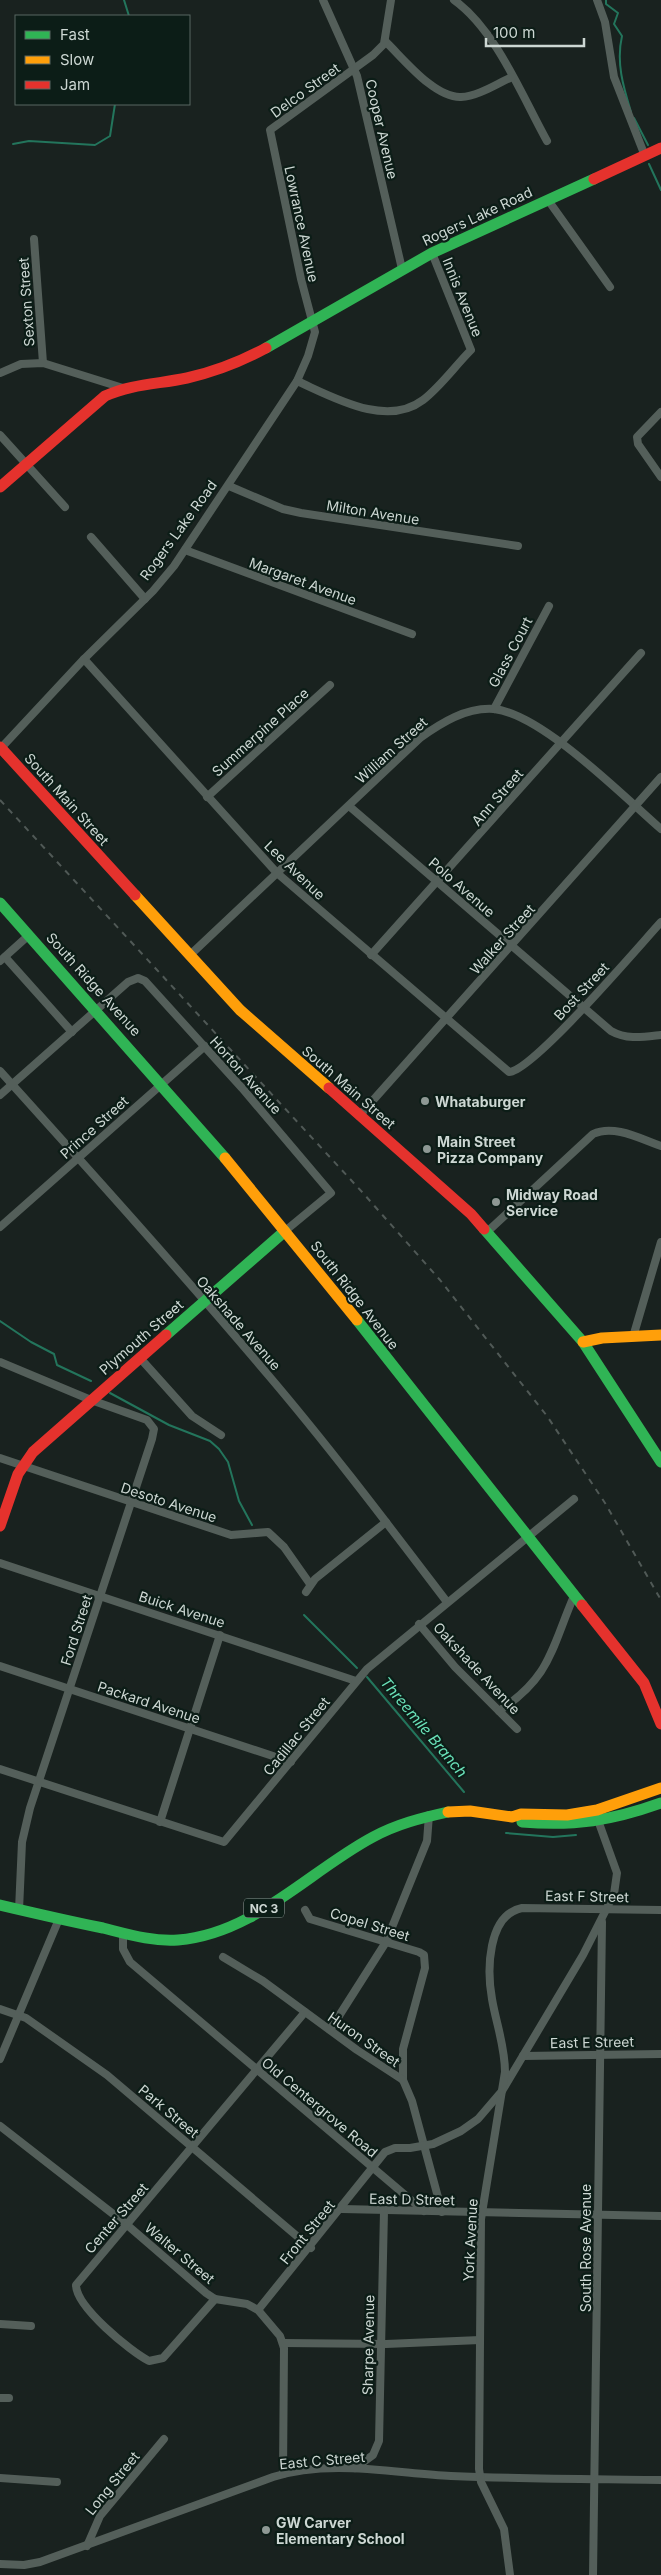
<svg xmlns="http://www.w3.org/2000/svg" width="661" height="2575" viewBox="0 0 661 2575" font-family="Inter,sans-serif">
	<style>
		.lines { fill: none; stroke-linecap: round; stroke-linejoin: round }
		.stream { stroke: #23755c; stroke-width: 2 }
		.street { stroke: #545f5a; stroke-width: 8 }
		.fast { stroke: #30b455; stroke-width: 11 }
		.slow { stroke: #ff9f0a; stroke-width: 11 }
		.jam { stroke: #e5322d; stroke-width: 11 }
		.rail { stroke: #505956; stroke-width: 2; stroke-dasharray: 6 6; stroke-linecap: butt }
		.poi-dot { fill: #8e9894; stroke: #0c1d17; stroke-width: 2 }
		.labels { text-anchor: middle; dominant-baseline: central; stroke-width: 4.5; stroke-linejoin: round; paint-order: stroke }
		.shield { fill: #0c1d17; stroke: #939f9b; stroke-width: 1 }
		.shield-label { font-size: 12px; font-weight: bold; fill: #cdd7d3 }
		.street-label { font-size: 14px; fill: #cdd7d3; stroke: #0c1d17 }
		.poi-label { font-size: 14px; font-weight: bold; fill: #cdd7d3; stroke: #0c1d17; text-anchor: start }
		.water-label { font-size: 15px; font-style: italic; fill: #6ae1b9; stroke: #0c1d17 }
	</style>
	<rect width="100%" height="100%" fill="#19221f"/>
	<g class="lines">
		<g class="stream">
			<path d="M 124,0 L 129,16"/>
			<path d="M 606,0 L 606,4 L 618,13 L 614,24 L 622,36 C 616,62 623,86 631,112"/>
			<path d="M 634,118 L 648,145"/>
			<path d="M 13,144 L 29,141 L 95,145 L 110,136 L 115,104"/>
			<path d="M 649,164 L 661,190"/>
			<path d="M 0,1321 L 31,1342 L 54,1354 L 57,1365 L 91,1381"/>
			<path d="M 110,1393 L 169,1425 L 210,1441 L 219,1449 L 228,1462 L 239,1501 L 252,1525"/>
			<path d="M 304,1615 L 357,1668"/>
			<path d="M 367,1677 L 464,1792"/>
			<path d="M 506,1833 L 553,1837 L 576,1835"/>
		</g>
		<g class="street">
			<path d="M 323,0 L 357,76 L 402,269"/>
			<path d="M 454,0 C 496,30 522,96 547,141"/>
			<path d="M 597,0 L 605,22 L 614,77 L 645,156"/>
			<path d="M 385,41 C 403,58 434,98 461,97 C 479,96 496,84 512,77"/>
			<path d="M 548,200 L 610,287"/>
			<path d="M 34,239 L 43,363"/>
			<path d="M 0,373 L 21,364 L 43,363 L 123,388"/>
			<path d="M 297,381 C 333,397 386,428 423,400 C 441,386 455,366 471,350 L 432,253"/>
			<path d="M 661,412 L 637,437 L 638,444 L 661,477"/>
			<path d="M 0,435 L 65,507"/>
			<path d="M 229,486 L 283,509 L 301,513 L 518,546"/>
			<path d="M 91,537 L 145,599"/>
			<path d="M 185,550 L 412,634"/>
			<path d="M 84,659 L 277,873 L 509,1072 C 533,1071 639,946 661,922"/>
			<path d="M 494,709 L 549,606"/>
			<path d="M 1,748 L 84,659 L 153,591 L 174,566 L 297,381 L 308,356 L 315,332 L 301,279 L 270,130 L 373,55 L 384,44 L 391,0"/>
			<path d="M 207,797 L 330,685"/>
			<path d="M 349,806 L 611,1031 C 627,1040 643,1037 661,1035"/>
			<path d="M 371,955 L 641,653"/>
			<path d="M 189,956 L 420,738 C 441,723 466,707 494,709 C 542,714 623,796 661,829"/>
			<path d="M 5,957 L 72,1032"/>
			<path d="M 0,961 L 29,935"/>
			<path d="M 0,1071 C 91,1172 182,1273 269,1376 C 331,1449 389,1526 447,1602"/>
			<path d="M 0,1095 L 128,982 L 138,978 L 145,981 L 242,1088 L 331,1193 L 285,1231"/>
			<path d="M 359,1116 L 661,777"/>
			<path d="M 0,1227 L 205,1046"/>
			<path d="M 487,1232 L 593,1134 C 614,1124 641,1139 661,1146"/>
			<path d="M 633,1337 L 661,1242"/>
			<path d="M 140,1358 L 192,1416 L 221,1435"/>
			<path d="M 0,1362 L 91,1400 L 147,1420 L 154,1429 L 152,1439 L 30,1808 L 22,1842 L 19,1910"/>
			<path d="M 0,1458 L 231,1535 L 268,1532 L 284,1547 L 310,1584"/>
			<path d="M 0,1563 L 356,1681"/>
			<path d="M 306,1592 L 315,1579 L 386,1522"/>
			<path d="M 419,1624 L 455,1667 L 517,1729"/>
			<path d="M 0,1666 L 291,1762"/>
			<path d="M 499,1711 C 551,1677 551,1649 574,1596"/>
			<path d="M 0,1769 L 224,1842 L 367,1669 L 574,1499"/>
			<path d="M 160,1822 L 220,1635"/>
			<path d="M 305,1910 L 310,1919 L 419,1952 L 424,1955 L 425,1968 L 403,2049 L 403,2080"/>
			<path d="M 123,1934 L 123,1949 L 130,1962 L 424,2211"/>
			<path d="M 223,1957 L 263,1981 L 357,2050 L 403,2080 L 412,2101 L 442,2212"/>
			<path d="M 0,2009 L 26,2018 L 107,2075 L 311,2248"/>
			<path d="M 330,2030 L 386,1942 L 427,1841 L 429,1815"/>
			<path d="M 523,2056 L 661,2054"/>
			<path d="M 0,2059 L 59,1919"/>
			<path d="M 0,2126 L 126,2224 L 206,2293 L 215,2299 L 247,2304 L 258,2310 L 280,2336 L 284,2348 L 283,2474"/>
			<path d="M 342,2209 L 661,2216"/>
			<path d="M 215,2299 L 163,2358 L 149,2361 C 130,2351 76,2307 76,2285 L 305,2012"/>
			<path d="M 258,2310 L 385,2152 L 395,2148 L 410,2148 L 433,2144 L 461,2131 L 478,2119 L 502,2091 L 583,1955 L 614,1894 L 617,1873 L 599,1823"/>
			<path d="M 0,2324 L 31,2326"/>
			<path d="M 283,2343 L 386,2344 L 480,2340"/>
			<path d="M 0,2398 L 9,2398"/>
			<path d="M 355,2468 L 373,2455 L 379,2441 L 384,2211"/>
			<path d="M 0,2478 L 57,2482"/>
			<path d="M 87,2546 L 100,2516 L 164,2439"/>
			<path d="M 0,2564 L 24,2565 L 40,2562 L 273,2477 C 328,2459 394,2473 451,2476 C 521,2479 591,2479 661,2480"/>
			<path d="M 510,2575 L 504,2529 L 481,2482 L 479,2469 L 481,2219 L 505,2072 C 505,2046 496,2023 492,1999 C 487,1971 487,1915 522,1908 L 661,1910"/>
			<path d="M 593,2575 L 602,1922"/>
		</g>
		<g class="fast">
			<path d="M 266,348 L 432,253 L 594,179"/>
			<path d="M 0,903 L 225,1158"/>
			<path d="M 484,1229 L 583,1342 L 661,1462"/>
			<path d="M 357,1320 L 582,1605"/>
			<path d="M 166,1335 L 285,1231"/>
			<path d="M 522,1822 C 575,1826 611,1821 661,1803"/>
			<path d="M 0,1905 C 34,1913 69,1921 103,1928 C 127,1934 153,1942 178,1940 C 254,1934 309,1871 373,1837 C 397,1824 421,1818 448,1812"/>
		</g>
		<g class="slow">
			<path d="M 135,895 L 240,1010 L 329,1088"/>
			<path d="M 225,1158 L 357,1320"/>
			<path d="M 583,1342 L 602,1338 L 661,1335"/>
			<path d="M 448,1812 L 470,1811 L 512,1817 L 521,1814 L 567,1815 L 597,1810 L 661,1788"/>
		</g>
		<g class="jam">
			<path d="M 594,179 L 661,148"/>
			<path d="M 0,487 L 105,396 C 131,384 159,384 187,378 C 214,372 242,361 266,348"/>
			<path d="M 0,747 L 135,895"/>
			<path d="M 329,1088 L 471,1214 L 484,1229"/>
			<path d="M 0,1526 L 18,1474 L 33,1452 L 166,1335"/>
			<path d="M 582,1605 L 644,1683 L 661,1724"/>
		</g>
		<path class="rail" d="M 0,800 L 363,1193 L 440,1280 L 547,1416 L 605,1503 L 661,1600"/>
	</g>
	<g class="poi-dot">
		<circle cx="425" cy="1101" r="5"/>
		<circle cx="427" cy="1149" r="5"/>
		<circle cx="496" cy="1202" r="5"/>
		<circle cx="266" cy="2530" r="5"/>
	</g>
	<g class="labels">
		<rect class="shield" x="244" y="1898.5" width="40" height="19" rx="4"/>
		<g class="shield-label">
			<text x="264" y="1908">NC 3</text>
		</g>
		<g class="street-label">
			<text transform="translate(305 90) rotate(-36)">Delco Street</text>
			<text transform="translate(382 129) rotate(77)">Cooper Avenue</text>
			<text transform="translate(477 216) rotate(-25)">Rogers Lake Road</text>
			<text transform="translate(302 224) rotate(78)">Lowrance Avenue</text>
			<text transform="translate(463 297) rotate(68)">Innis Avenue</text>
			<text transform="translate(26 302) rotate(-94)">Sexton Street</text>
			<text transform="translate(373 512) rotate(9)">Milton Avenue</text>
			<text transform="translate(178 530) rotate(-54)">Rogers Lake Road</text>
			<text transform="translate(303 581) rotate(20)">Margaret Avenue</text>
			<text transform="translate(510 652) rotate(-62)">Glass Court</text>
			<text transform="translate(260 732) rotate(-42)">Summerpine Place</text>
			<text transform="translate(391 750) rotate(-42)">William Street</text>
			<text transform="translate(497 797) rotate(-49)">Ann Street</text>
			<text transform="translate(67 799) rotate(48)">South Main Street</text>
			<text transform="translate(295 870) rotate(44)">Lee Avenue</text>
			<text transform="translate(462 887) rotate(41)">Polo Avenue</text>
			<text transform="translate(502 939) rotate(-48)">Walker Street</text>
			<text transform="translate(94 984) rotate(48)">South Ridge Avenue</text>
			<text transform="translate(581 991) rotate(-47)">Bost Street</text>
			<text transform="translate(246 1075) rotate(48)">Horton Avenue</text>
			<text transform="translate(349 1087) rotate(41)">South Main Street</text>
			<text transform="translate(94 1127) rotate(-42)">Prince Street</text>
			<text transform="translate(355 1295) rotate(52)">South Ridge Avenue</text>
			<text transform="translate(239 1323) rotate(49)">Oakshade Avenue</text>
			<text transform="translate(141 1337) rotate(-41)">Plymouth Street</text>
			<text transform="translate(169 1502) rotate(18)">Desoto Avenue</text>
			<text transform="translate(182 1609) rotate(18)">Buick Avenue</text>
			<text transform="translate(76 1630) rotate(-72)">Ford Street</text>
			<text transform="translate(477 1668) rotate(47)">Oakshade Avenue</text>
			<text transform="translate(149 1702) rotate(18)">Packard Avenue</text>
			<text transform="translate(296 1736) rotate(-51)">Cadillac Street</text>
			<text transform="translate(587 1896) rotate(1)">East F Street</text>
			<text transform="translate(370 1924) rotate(17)">Copel Street</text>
			<text transform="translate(364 2039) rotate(35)">Huron Street</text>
			<text transform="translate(592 2042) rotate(-1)">East E Street</text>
			<text transform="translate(320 2107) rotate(40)">Old Centergrove Road</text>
			<text transform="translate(169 2111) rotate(40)">Park Street</text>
			<text transform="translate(412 2199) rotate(1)">East D Street</text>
			<text transform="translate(116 2218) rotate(-49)">Center Street</text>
			<text transform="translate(307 2232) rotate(-51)">Front Street</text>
			<text transform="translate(470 2240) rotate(-87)">York Avenue</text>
			<text transform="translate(585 2248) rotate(-90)">South Rose Avenue</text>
			<text transform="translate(180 2253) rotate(40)">Walter Street</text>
			<text transform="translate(368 2345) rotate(-89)">Sharpe Avenue</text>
			<text transform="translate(322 2460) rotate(-5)">East C Street</text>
			<text transform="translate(112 2483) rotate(-51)">Long Street</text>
		</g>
		<g class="poi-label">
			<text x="435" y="1101">Whataburger</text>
			<text x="437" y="1141">Main Street<tspan x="437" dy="16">Pizza Company</tspan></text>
			<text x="506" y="1194">Midway Road<tspan x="506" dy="16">Service</tspan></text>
			<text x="276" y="2522">GW Carver<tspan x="276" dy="16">Elementary School</tspan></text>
		</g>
		<g class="water-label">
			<text transform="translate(424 1727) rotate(50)">Threemile Branch</text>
		</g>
	</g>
	<rect x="15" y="15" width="175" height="90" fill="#0c1d17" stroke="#596762"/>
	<rect x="25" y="31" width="25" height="8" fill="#30b455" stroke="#596762"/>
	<text x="60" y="40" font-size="15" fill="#cdd7d3">Fast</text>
	<rect x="25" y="56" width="25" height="8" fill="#ff9f0a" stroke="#596762"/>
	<text x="60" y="65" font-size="15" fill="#cdd7d3">Slow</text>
	<rect x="25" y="81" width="25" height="8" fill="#e5322d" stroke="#596762"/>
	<text x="60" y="90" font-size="15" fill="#cdd7d3">Jam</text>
	<path d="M486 38v8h98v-8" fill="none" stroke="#cdd7d3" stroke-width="2.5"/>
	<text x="493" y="38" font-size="15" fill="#cdd7d3" stroke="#0c1d17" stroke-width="4" paint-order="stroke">100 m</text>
</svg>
